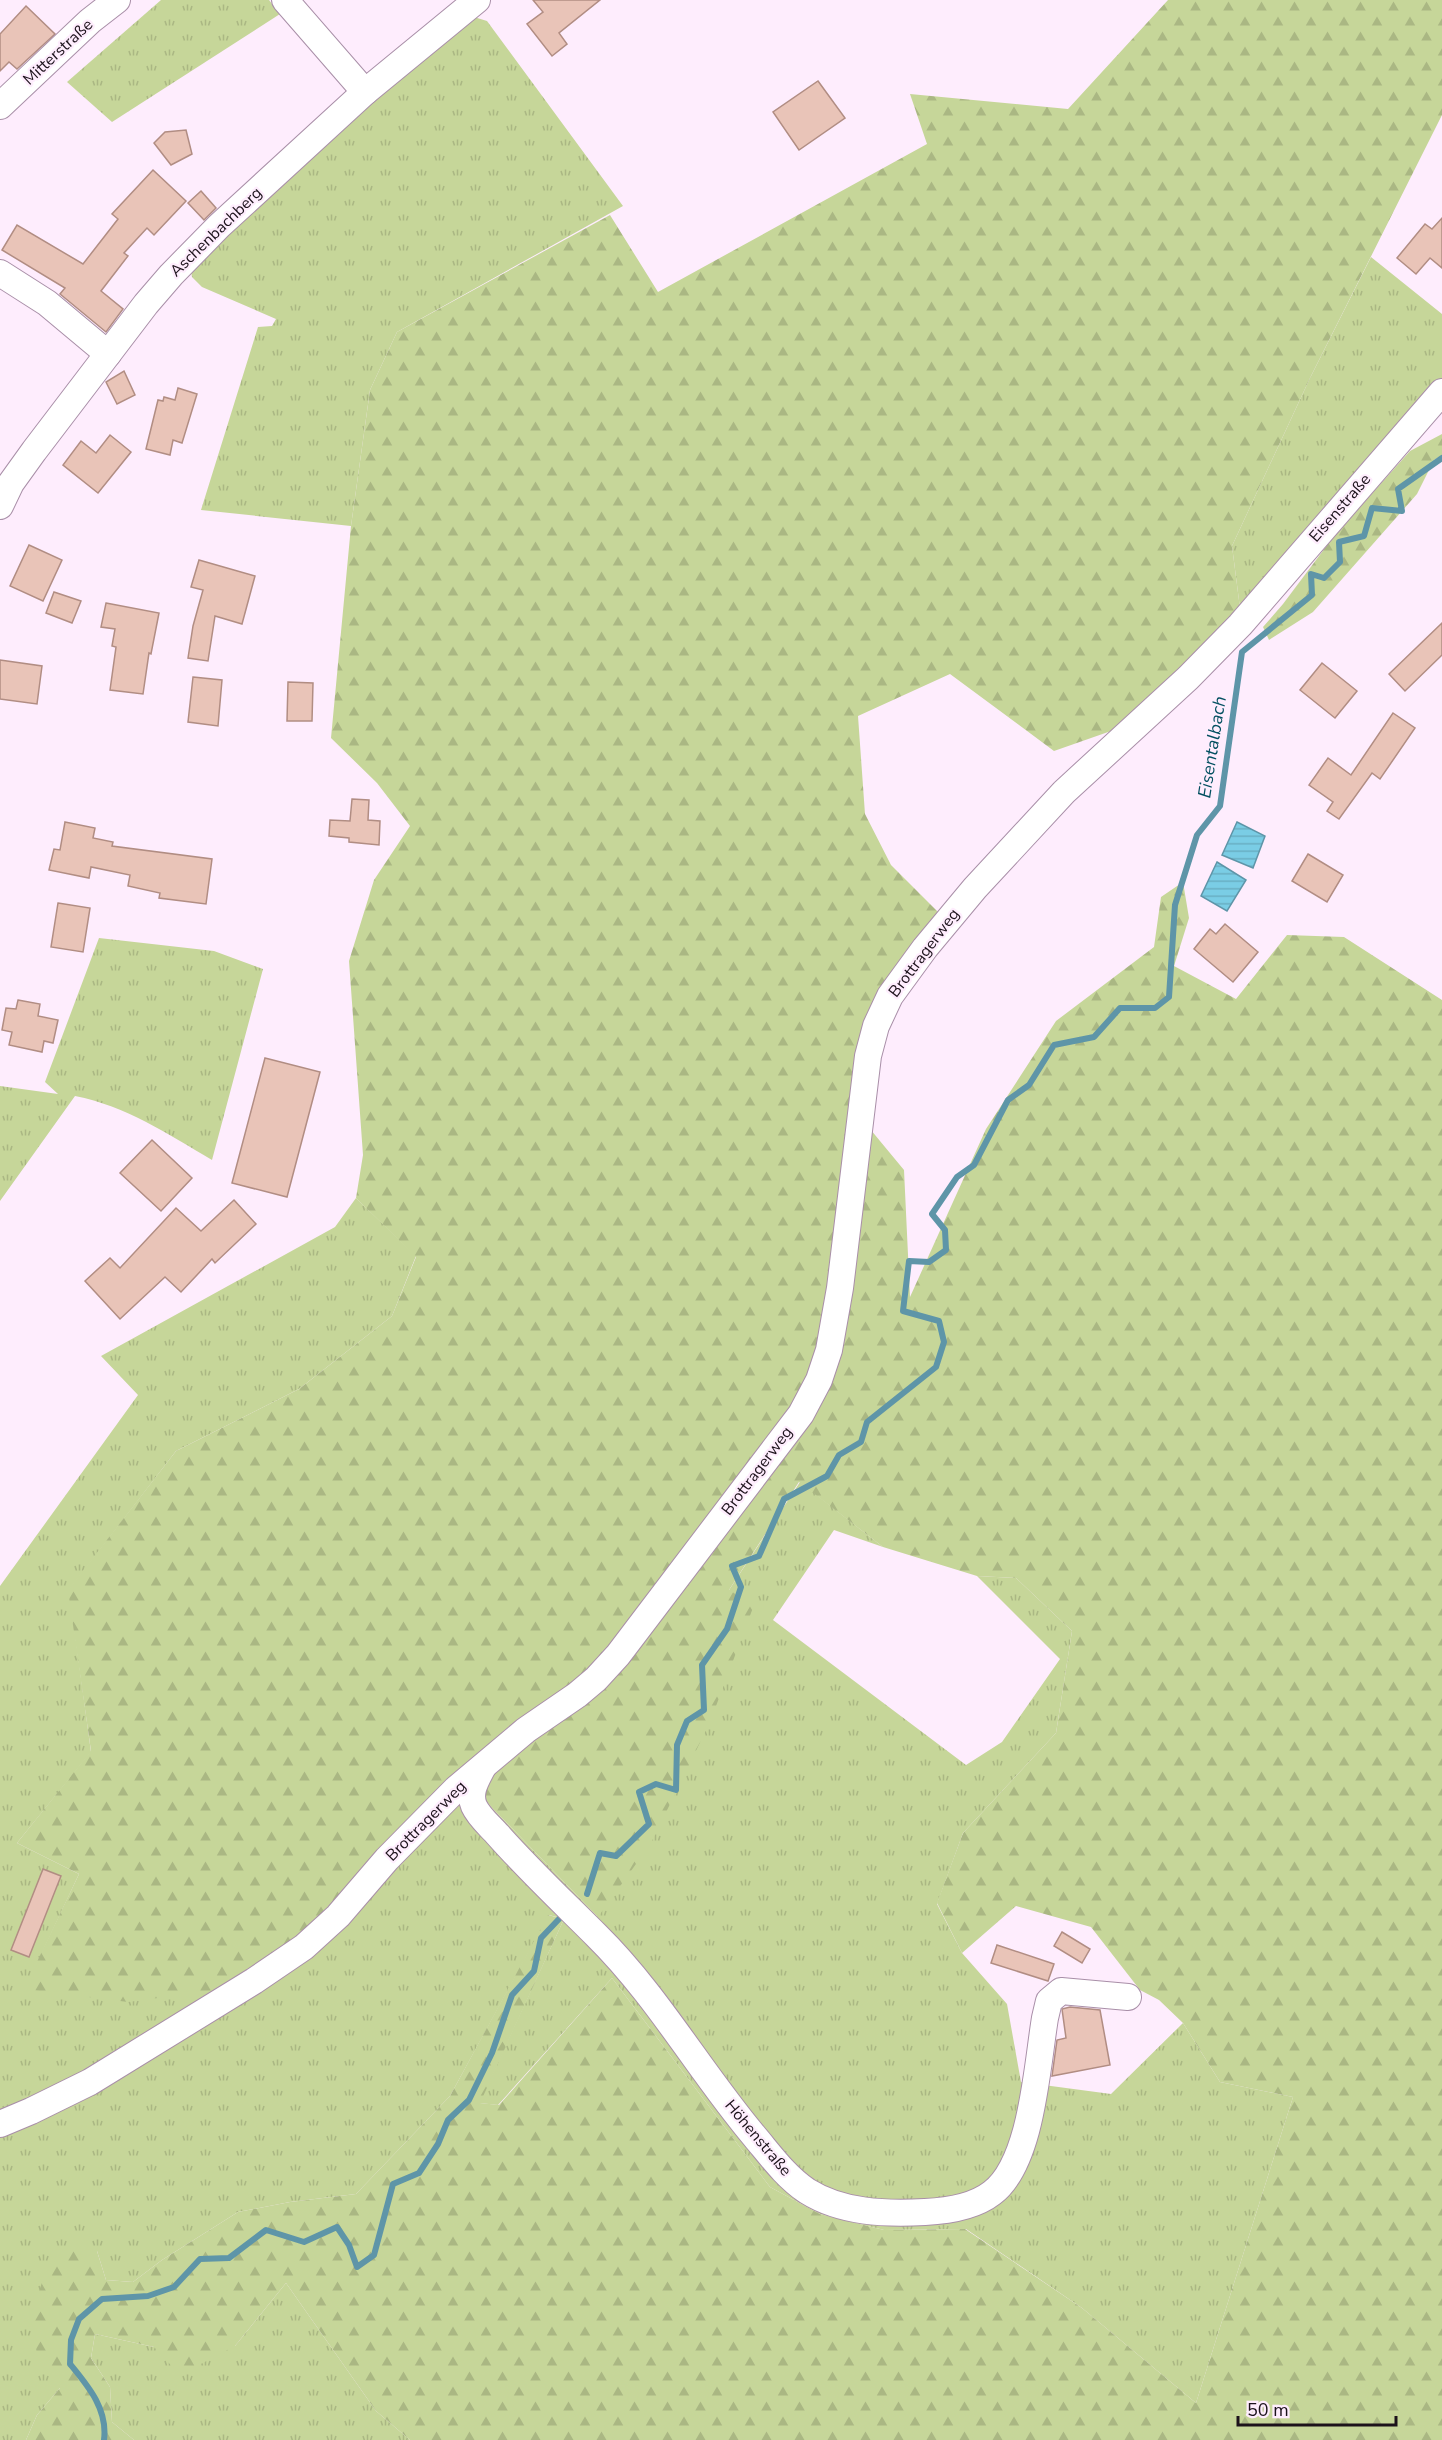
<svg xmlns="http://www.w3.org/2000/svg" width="1442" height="2440" viewBox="0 0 1442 2440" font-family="'Nunito Sans',sans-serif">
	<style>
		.grass { fill: url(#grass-tufts) }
		.forest { fill: url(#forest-firs) }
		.water { fill: url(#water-rules); stroke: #5e95a8; stroke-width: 1.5 }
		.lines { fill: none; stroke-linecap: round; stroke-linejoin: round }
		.stream { stroke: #5e95a8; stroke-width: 6 }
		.building { fill: #e9c4b8; stroke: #b18d83; stroke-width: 1.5 }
		.minor-casing { stroke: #a98fa8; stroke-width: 28 }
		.minor { stroke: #fff; stroke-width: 26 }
		.labels { text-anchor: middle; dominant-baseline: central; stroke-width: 4.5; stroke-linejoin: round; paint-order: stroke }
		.street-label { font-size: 16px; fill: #1c121b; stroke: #feedfd }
		.water-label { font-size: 18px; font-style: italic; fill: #045061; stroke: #feedfd }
	</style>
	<defs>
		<pattern id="grass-tufts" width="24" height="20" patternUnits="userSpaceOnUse" patternTransform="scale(1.5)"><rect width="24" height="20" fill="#c6d699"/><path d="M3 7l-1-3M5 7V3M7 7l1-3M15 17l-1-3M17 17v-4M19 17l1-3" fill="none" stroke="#aab783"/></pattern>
		<pattern id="forest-firs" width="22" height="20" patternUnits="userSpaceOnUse" patternTransform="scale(1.5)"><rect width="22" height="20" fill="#c6d699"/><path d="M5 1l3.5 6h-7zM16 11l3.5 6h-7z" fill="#aab783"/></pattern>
		<pattern id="water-rules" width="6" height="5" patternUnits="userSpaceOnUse" patternTransform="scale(1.5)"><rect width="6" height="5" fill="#7acde5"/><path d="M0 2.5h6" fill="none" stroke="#69afc4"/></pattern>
	</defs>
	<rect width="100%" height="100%" fill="#feedfd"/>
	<g class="grass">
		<path d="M 161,0 L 269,0 L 280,14 L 112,122 L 67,82 Z"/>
		<path d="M 474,17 L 487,21 L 623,206 L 397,332 L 370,390 L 351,526 L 201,510 L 258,327 L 272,326 L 276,319 L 202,287 L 192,277 L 191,271 L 211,244 L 437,43 Z"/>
		<path d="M 1371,257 L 1442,314 L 1442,378 L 1398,427 L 1241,616 L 1232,546 L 1310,378 Z"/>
		<path d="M 99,938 L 214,951 L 263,969 L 212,1160 C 168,1134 126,1106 75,1096 L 0,1201 L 0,1086 L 58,1094 L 45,1082 Z"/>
		<path d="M 356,1198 L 416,1256 L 392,1316 L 299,1389 L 176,1451 L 69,1590 L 91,1752 L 17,1843 L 79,1874 L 25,1989 L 474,1789 L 597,1916 L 729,1590 L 800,1482 L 883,1547 L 834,1530 L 773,1620 L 966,1765 L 1002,1742 L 1060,1659 L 977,1576 L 1016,1578 L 1072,1631 L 1056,1733 L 963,1833 L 937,1904 L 962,1953 L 1007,2004 L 1021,2082 L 1111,2094 L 1183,2023 L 1220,2082 L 1293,2097 L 1196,2403 L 1082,2308 L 966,2229 L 884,2230 L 820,2214 L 770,2187 L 612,1978 L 498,2105 L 479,2103 L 564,1919 L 549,1915 L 450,2096 L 356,2194 L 290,2202 L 238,2212 L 162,2260 L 133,2282 L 106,2280 L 97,2251 L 60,2388 L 37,2415 L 26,2440 L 0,2440 L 0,1586 L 138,1395 L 101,1356 L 335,1227 Z"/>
		<path d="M 286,2283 L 376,2411 L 410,2440 L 134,2440 L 112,2422 L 110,2387 L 91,2358 L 95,2334 L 154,2347 L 235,2346 Z"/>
	</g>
	<g class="forest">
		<path d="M 1168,0 L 1442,0 L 1442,115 L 1310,378 L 1232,546 L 1241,616 L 1111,731 L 1054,751 L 950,674 L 858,716 L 865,814 L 891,865 L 938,912 L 878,995 L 856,1112 L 904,1170 L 910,1297 L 986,1129 L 1056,1021 L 1154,947 L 1161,897 L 1183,882 L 1189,918 L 1174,966 L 1236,999 L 1287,935 L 1344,937 L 1442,1000 L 1442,2440 L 410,2440 L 376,2411 L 286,2283 L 235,2346 L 180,2375 L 154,2347 L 95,2334 L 91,2358 L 110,2387 L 112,2422 L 134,2440 L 26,2440 L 37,2415 L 60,2388 L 37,2359 L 33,2310 L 49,2261 L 73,2241 L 97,2251 L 106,2280 L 133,2282 L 162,2260 L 238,2212 L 290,2202 L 356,2194 L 450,2096 L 548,1915 L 564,1919 L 480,2103 L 499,2105 L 612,1978 L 770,2187 L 820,2214 L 884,2230 L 965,2229 L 1082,2308 L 1196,2403 L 1293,2097 L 1220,2082 L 1183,2023 L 1159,2000 L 1140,1990 L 1091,1927 L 1016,1906 L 962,1953 L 937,1903 L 963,1833 L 1056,1733 L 1072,1631 L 1016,1578 L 977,1576 L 883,1547 L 799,1482 L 729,1590 L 754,1605 L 710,1722 L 651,1843 L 598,1917 L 474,1789 L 299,1942 L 232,1988 L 128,2002 L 24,1989 L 79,1874 L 17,1843 L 91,1751 L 68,1590 L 176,1451 L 299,1389 L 392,1316 L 416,1257 L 356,1198 L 363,1155 L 349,961 L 374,880 L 410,826 L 377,783 L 331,738 L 351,526 L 370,390 L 397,332 L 610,215 L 658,292 L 927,144 L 910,94 L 1068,109 Z"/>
		<path d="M 1442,434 L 1442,455 L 1434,460 L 1417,494 L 1313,612 L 1269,640 L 1263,627 L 1283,604 L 1334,536 L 1410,451 Z"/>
	</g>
	<g class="water">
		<path d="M 1237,822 L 1265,836 L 1253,868 L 1222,855 Z"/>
		<path d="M 1217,862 L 1246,880 L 1227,911 L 1201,896 Z"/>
	</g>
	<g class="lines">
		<g class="stream">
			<path d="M 587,1894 L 600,1853 L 616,1856 L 649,1824 L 639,1792 L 656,1784 L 676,1790 L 677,1745 L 687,1721 L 704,1710 L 702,1665 L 727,1629 L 741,1587 L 732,1566 L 759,1556 L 784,1499 L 827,1476 L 839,1455 L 861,1442 L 867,1422 L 936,1367 L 944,1342 L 939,1321 L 903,1311 L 909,1261 L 929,1262 L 946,1250 L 945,1230 L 932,1214 L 957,1177 L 974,1165 L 1008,1100 L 1029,1085 L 1054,1045 L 1094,1037 L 1120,1008 L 1155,1008 L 1169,997 L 1175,905 L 1197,835 L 1220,806 L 1242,652 L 1312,595 L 1311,574 L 1324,578 L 1340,562 L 1339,542 L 1364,536 L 1372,508 L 1402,511 L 1398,489 L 1442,458"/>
			<path d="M 104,2440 C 108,2409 88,2386 70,2364 L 71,2340 L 79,2319 L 102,2299 L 148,2296 L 174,2287 L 200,2259 L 229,2258 L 266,2230 L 304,2242 L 337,2227 L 349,2245 L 357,2267 L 374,2255 L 393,2184 L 419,2173 L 438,2144 L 448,2120 L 469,2100 L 492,2053 L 512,1995 L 534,1971 L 541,1938 L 559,1919"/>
		</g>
	</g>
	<g class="building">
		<path d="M 533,0 L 600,0 L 559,33 L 567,44 L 552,56 L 527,24 L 543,12 Z"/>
		<path d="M 26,6 L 55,34 L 17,69 L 9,62 L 0,71 L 0,34 Z"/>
		<path d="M 818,81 L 845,118 L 799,150 L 773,112 Z"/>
		<path d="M 186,130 L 192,154 L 171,165 L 154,143 L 165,132 Z"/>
		<path d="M 153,170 L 186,201 L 154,235 L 147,228 L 124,253 L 128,256 L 101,291 L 123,309 L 106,332 L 60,294 L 65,288 L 2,250 L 17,225 L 83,264 L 118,219 L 112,214 Z"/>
		<path d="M 201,191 L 216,208 L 204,220 L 188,203 Z"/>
		<path d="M 1442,218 L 1442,268 L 1430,258 L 1416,274 L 1397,258 L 1425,224 L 1432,229 Z"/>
		<path d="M 124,371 L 135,395 L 117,404 L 106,382 Z"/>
		<path d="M 178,388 L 197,394 L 182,443 L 173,440 L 170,455 L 146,449 L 158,400 L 163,401 L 164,397 L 175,400 Z"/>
		<path d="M 110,435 L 131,452 L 98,493 L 63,465 L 81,441 L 96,453 Z"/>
		<path d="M 29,545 L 62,560 L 43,601 L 10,586 Z"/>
		<path d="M 199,560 L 255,576 L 242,624 L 215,616 L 208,661 L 188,658 L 193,626 L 203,590 L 191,587 Z"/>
		<path d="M 54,592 L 81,601 L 72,623 L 46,613 Z"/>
		<path d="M 106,603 L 159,613 L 151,654 L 149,653 L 143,694 L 110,690 L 116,647 L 112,646 L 115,629 L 101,627 Z"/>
		<path d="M 1442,623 L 1442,655 L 1405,691 L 1389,674 Z"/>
		<path d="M 0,660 L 42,666 L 37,704 L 0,699 Z"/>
		<path d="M 1322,663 L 1357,691 L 1335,718 L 1300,690 Z"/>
		<path d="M 193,677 L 222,680 L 218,726 L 188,722 Z"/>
		<path d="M 288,682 L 313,683 L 312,721 L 287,721 Z"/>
		<path d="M 1393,713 L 1415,728 L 1380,779 L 1372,773 L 1339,819 L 1327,811 L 1333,802 L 1309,785 L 1328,758 L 1351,775 Z"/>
		<path d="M 352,799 L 369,800 L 368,820 L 380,821 L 379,845 L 349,842 L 349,838 L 329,836 L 330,820 L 350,821 Z"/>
		<path d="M 65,822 L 95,828 L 93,838 L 113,842 L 112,846 L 212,859 L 206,904 L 159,898 L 160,893 L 128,886 L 130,875 L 91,867 L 89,878 L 49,870 L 54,849 L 60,850 Z"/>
		<path d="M 1308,854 L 1343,875 L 1327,902 L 1292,881 Z"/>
		<path d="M 58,903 L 90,908 L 83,952 L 51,947 Z"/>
		<path d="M 1225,924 L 1258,952 L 1233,982 L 1194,949 L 1210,929 L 1216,934 Z"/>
		<path d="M 18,1000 L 40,1004 L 38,1016 L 58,1020 L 53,1043 L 44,1041 L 42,1052 L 9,1045 L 12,1032 L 2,1030 L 6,1008 L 16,1009 Z"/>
		<path d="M 265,1058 L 320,1072 L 287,1197 L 232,1183 Z"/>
		<path d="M 152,1140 L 192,1178 L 161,1211 L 120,1173 Z"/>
		<path d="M 234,1200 L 256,1224 L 215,1263 L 212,1259 L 181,1292 L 165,1277 L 120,1319 L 85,1281 L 110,1258 L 120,1268 L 176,1208 L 201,1231 Z"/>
		<path d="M 43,1869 L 61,1876 L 29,1957 L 11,1950 Z"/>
		<path d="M 1062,1932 L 1090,1949 L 1082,1963 L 1054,1946 Z"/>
		<path d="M 997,1945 L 1054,1964 L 1048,1981 L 991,1963 Z"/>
		<path d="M 1070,2007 L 1100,2010 L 1110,2065 L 1052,2076 L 1057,2040 L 1066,2038 L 1062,2009 Z"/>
	</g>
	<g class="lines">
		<g class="minor-casing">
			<g id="minor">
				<path d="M 285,0 L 365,92"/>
				<path d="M 0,106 L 90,21 L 117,0"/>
				<path d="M 0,273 L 47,303 L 108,354"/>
				<path d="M 0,506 L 11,483 L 34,451 L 146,304 L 171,275 L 219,226 L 365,92 L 477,0"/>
				<path d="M 483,1767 C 477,1779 468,1792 474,1806 C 479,1817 490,1826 498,1835 C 529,1870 563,1902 596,1935 C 657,1995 700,2072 755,2137 C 771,2156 786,2177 807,2191 C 842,2213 885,2214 925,2212 C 946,2211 974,2207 992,2193 C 1032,2163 1037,2066 1045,2018 L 1049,2001 L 1061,1991 L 1128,1997"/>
				<path d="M 0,2124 L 31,2111 L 90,2082 L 254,1981 L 304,1947 L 338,1916 L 387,1859 L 456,1789 L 526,1730 L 577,1695 L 596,1679 L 618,1655 L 801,1414 L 819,1380 L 829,1350 L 840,1288 L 868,1056 L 876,1026 L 890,996 L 925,948 L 975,888 L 1064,792 L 1188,678 L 1240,625 L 1442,392"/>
			</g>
		</g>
		<use href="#minor" class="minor"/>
	</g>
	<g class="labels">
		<g class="street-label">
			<text transform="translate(58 52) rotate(-43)">Mitterstraße</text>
			<text transform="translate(216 232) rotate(-44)">Aschenbachberg</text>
			<text transform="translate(1340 508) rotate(-49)">Eisenstraße</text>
			<text transform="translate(924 953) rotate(-53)">Brottragerweg</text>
			<text transform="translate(757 1471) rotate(-53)">Brottragerweg</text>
			<text transform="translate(426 1821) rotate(-45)">Brottragerweg</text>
			<text transform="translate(758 2138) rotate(50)">Höhenstraße</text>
		</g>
		<g class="water-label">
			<text transform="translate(1212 747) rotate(-81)">Eisentalbach</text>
		</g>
	</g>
	<path d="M1238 2416v9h158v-9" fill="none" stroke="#1c121b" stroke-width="3"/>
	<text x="1247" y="2416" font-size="18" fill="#1c121b" stroke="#feedfd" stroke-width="4.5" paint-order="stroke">50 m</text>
</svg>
